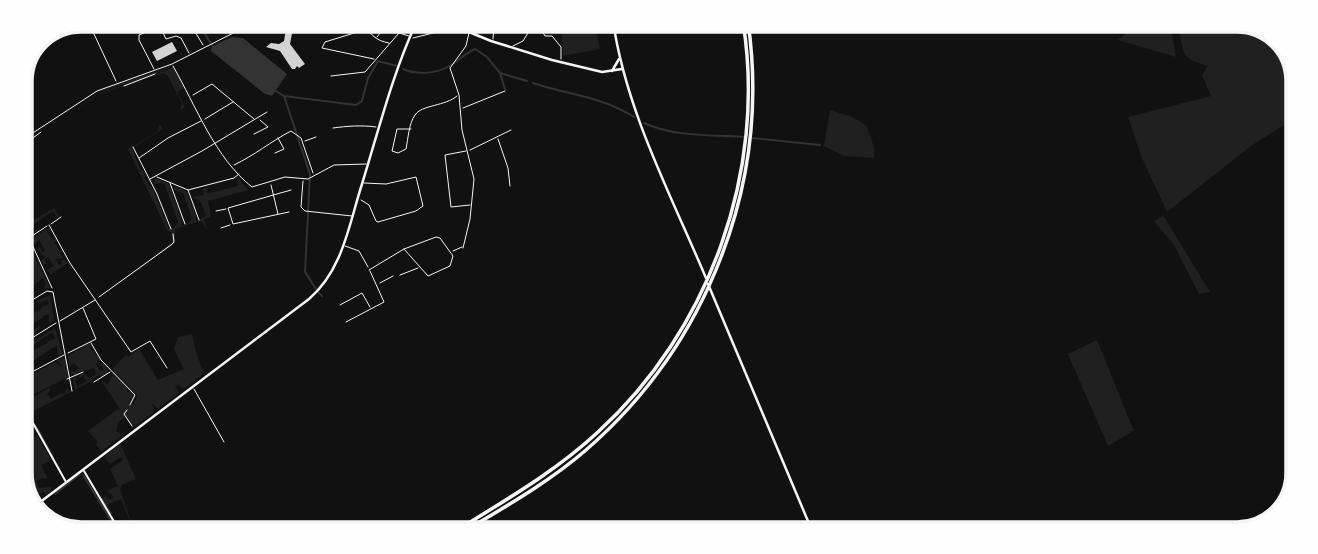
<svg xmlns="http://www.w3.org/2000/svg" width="1318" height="554" viewBox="0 0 1318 554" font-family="Signika,sans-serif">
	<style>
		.green { fill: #202020 }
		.water { fill: #333 }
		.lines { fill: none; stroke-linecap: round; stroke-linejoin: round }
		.stream { stroke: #333; stroke-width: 2 }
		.building { fill: #d3d3d3 }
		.path { stroke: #f5f5f5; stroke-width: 1 }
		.service { stroke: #f5f5f5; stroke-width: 1 }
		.minor { stroke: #f5f5f5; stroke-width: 1 }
		.tertiary { stroke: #f5f5f5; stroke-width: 2 }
		.secondary { stroke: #f5f5f5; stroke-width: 2.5 }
		.motorway { stroke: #f5f5f5; stroke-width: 3.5 }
		.rim { fill: none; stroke: #f5f5f5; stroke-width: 3.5 }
	</style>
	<rect width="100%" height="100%" fill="#111"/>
	<g class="green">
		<path d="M 561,21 L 589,21 L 597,36 L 600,49 L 563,56 Z"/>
		<path d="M 1138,23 L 1170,23 L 1176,57 L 1118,40 Z"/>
		<path d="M 1178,23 L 1261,24 L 1286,44 L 1299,76 L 1298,116 L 1251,146 L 1167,212 L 1141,156 L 1128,117 L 1211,96 L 1202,75 L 1208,66 C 1178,58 1184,51 1178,23 Z"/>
		<path d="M 172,66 L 148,77 L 173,67 L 184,88 L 177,92 L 185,107 L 160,124 L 163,129 L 132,148 L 141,171 L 143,170 L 146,176 L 144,178 L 154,191 L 169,229 L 174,228 L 178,222 L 165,185 L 162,183 L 154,184 L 155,178 L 169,184 L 182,220 L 181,226 L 188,224 L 192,218 L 183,193 L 174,190 L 175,186 L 187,192 L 196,216 L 195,222 L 206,216 L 201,202 L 192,197 L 204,195 L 203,188 L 207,188 L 207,193 L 210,193 L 237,186 L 239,184 L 237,180 L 238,177 L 248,190 L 252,189 L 208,201 L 211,217 L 204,219 L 208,231 L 201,221 L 175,229 L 175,243 L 109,291 L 172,242 L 171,232 L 167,230 L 128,149 L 157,132 L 160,124 L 180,110 L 182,104 L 168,76 L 163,73 L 102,92 L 79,107 C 99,89 124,89 146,78 L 101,91 L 82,102 L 102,90 Z"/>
		<path d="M 830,110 L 852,117 L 866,125 L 874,147 L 874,158 L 844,156 L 824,146 Z"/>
		<path d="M 54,208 L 59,216 L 57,218 L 54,212 L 51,212 L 27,229 L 33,234 L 28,238 L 29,243 L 50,288 L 44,288 L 46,282 L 42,278 L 37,283 L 35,281 L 36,284 L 19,294 L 19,245 L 22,243 L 19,238 L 19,224 L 24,226 Z"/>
		<path d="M 1163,216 L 1166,220 L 1210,292 L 1199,294 L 1174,245 L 1154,221 Z"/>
		<path d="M 48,228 L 50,230 L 46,230 L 53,240 L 55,238 L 57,240 L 54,242 L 60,251 L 63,249 L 64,252 L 60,252 L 63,258 L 55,259 L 59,265 L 62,264 L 61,261 L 64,259 L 68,263 L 51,274 L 47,270 L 54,266 L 48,257 L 45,259 L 47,264 L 43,264 L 41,261 L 45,257 L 37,249 L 39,247 L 43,252 L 45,250 L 39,240 L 35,244 L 32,239 Z"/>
		<path d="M 50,295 L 54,320 L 49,323 L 49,314 L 43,316 L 42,318 L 22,330 L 26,336 L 40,325 L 41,328 L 36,332 L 35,330 L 35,332 L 19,342 L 19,313 L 22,311 L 23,314 L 20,315 L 22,320 L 28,318 L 36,311 L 38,312 L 42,307 L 49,304 L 48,299 L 40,303 L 37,301 Z"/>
		<path d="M 55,328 L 62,352 L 64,353 L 58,356 L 57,346 C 48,349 46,354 38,357 L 37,359 L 31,361 L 32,367 L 35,366 L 35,368 L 33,371 L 25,370 L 29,367 L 23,348 L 27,346 L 28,354 L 35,352 L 34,350 L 48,343 L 47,341 L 55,339 L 53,333 C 44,336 37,343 29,348 L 28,345 Z"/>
		<path d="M 192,334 L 197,355 L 204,373 L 184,389 L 178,385 L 175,386 L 179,393 L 158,409 L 152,403 L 154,412 L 132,428 L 125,417 L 118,422 L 116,431 L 122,435 L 101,452 L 96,444 L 98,442 L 88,431 L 118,409 L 121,411 L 101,380 L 108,385 L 113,374 L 127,387 L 127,392 L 131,391 L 135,395 L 129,405 L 131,406 L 136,400 L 137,395 L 112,369 L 126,355 L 128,357 L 139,349 L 158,380 L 184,369 L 174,349 L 178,337 Z"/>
		<path d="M 1097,340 L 1133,429 L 1135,430 L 1108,446 L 1068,354 Z"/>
		<path d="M 88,344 L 90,344 L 92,351 L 94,351 L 100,360 L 96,364 L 100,371 L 104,370 L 100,364 L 103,363 L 109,371 L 101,377 L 100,375 L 92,379 L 94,384 L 92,381 L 30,413 L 24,402 L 49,388 L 50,391 L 47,394 L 51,399 L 62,393 L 64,394 L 67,388 L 70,391 L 75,389 L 73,378 L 77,378 L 75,380 L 77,386 L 87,381 L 83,376 L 79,378 L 79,375 L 83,373 L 89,378 L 96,374 L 94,368 L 85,371 L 86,374 L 83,370 L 74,375 L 71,374 L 71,370 L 74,372 L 79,368 L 74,363 L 71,365 L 70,369 L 68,356 Z"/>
		<path d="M 63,358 L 66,362 L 68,377 L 23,400 L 19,394 L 19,360 L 22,371 L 26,377 L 27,373 L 34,373 L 55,362 L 60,366 L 62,365 L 57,360 Z"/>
		<path d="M 25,430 L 27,434 L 30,432 L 32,440 L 37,435 L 51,460 L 41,465 L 48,479 L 42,478 L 36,481 L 39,488 L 51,487 L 51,491 L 46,495 L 44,492 L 37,495 L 31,494 L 28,500 L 19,477 L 19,433 Z"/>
		<path d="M 120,443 L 136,479 L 122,485 L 120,489 L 134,531 L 121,499 L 107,505 L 103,498 L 106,496 L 109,500 L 114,497 L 107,491 L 118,486 L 110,469 L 123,460 L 121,457 L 110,464 L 104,457 Z"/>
	</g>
	<path class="water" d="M 232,37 L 243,38 L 287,74 L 272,96 L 265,94 L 211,51 L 212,46 Z"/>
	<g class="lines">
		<g class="stream">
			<path d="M 196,20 L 212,45"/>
			<path d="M 1065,23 L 1075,27"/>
			<path d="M 403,69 C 418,75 437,74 451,65 C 460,60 465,53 475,49 L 487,57 L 500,73 L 527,81"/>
			<path d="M 500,73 L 505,89"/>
			<path d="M 533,83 C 568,95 601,96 634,117"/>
			<path d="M 276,91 L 284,96 L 356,105 L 362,101 L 368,78 L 378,61 L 397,66"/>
			<path d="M 284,96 L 310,174 L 305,272 L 316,289"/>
			<path d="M 644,123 C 674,137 712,135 746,137"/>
			<path d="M 751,138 L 820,145"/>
			<path d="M 319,293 L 322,296"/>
			<path d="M 37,428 L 53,457"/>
			<path d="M 83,475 L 117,530"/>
			<path d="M 55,494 L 80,474"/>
			<path d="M 102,499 L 107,507"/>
			<path d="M 108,509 L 111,513"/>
		</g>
	</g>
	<g class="building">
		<path d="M 293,28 L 290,44 L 305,64 L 299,68 L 297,66 L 295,69 L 292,69 L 280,51 L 266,47 L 271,43 L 279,44 L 284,41 L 286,29 Z"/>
		<path d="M 172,42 L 177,51 L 157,61 L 152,52 Z"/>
	</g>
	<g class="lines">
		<g class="path">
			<path d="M 124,86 L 155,74"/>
			<path d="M 22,146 L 41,132"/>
			<path d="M 99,297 L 171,245 L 174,242 L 173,234"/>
			<path d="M 127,410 L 124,414 L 132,426"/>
		</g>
		<path class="service" d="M 87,19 L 116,81"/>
		<g class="minor">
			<path d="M 188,20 L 203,45"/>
			<path d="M 364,20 C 367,33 376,41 389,43"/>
			<path d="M 468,21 L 469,29"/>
			<path d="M 367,29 L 325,42 L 322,48 L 374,59"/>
			<path d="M 401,32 L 411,21"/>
			<path d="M 377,37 L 390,20"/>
			<path d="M 413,38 L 453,28"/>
			<path d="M 493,39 L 494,27"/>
			<path d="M 513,46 L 523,41 L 531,28 L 540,28 L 545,36 L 552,36 L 561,47 L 561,59"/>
			<path d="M 173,66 C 196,106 215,158 252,187 L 285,177 L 308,179 L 334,165 L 366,164"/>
			<path d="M 154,69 L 139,40 L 139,35 L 160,26 L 166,39 L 176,36 L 181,38 L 189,53"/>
			<path d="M 331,76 L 365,72 L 399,33 L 409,36"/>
			<path d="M 193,95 L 212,84 L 254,119"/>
			<path d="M 463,108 L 505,91"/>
			<path d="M 205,119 L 233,102"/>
			<path d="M 333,128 C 347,126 362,125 376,127"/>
			<path d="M 411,129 L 397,129 L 392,151 L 398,153 L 406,149 C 408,139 409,123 415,115 C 421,105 446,106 457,96"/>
			<path d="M 254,134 L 268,127 L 260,120"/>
			<path d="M 498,139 L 508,168 L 510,186"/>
			<path d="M 305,141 L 316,137"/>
			<path d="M 19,142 L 97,91 L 172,64 L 259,20"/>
			<path d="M 133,147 L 157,194 L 171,229"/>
			<path d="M 470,150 L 511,130"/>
			<path d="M 466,151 L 445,155 L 451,207 L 470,205"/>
			<path d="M 275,153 L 284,149 L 278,138"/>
			<path d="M 139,158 L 168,138 L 201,121"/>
			<path d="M 234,165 C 255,155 270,142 291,131 L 301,138 L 313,173"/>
			<path d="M 157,177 L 188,190 L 234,178 L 239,174"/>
			<path d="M 150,179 L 202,151 L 267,112"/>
			<path d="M 303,181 L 301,207 L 305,211 L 352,216"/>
			<path d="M 170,183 L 185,224"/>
			<path d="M 271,185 L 278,214"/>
			<path d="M 188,190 L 199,220"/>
			<path d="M 361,200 L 369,205 L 376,221 L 378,222 L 416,211 L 423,206 L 416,177 L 386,184 L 364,183"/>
			<path d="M 216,211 L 226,209"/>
			<path d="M 289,212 L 233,224 L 228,208 L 291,190"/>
			<path d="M 51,224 L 61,217"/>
			<path d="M 49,225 L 70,263 L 131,352 L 150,341 L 167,368"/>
			<path d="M 47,226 L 29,238 L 52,288"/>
			<path d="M 221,228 L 230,225"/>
			<path d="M 345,246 L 359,251 L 368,267"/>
			<path d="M 463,248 L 470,219 L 474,179 L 462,130 L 459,95 L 450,68 L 466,46 L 469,33"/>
			<path d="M 453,251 L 462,247"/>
			<path d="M 369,270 L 404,249 L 436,237 L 440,238 L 453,256 L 450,266 L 428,276 L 404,249"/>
			<path d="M 400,275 L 418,268"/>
			<path d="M 380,283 L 393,276"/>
			<path d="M 340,305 L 362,293 L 370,307"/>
			<path d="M 19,308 L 47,291 L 53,292 L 72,391"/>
			<path d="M 60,321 L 95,300"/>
			<path d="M 346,322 L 384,302 L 370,271"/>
			<path d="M 91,343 L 101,360 L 135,395 L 130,405"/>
			<path d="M 19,346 L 56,323"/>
			<path d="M 68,353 L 96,339 L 83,308"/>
			<path d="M 19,356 L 25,370 L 30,373 L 64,355"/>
			<path d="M 67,379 L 83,372"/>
			<path d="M 94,382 L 110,372"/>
			<path d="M 194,389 L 224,442"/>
			<path d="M 19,422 L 27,418"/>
			<path d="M 19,431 L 32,424"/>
		</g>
		<g class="tertiary">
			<path d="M 19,398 L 66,482"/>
			<path d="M 84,471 L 119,530"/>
		</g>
		<g class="secondary">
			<path d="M 442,21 L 491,41 L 552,60 L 602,72 L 622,69"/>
			<path d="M 613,21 C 626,111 671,195 706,278"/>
			<path d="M 612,71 L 619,59"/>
			<path d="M 708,284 L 813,533"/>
			<path d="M 31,509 L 309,299 C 343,270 349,224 362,184 C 379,129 393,72 417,21"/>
		</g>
		<g class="motorway">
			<path d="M 454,532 C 504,501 555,472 598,432 C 709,331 767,171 743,22"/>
			<path d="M 463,532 C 505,507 549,482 586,450 C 708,344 771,182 748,22"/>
		</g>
	</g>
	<path d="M0 0H1318V554H0ZM81 32H1237A49 49 0 0 1 1286 81V473A49 49 0 0 1 1237 522H81A49 49 0 0 1 32 473V81A49 49 0 0 1 81 32Z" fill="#fefefe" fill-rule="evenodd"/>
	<path class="rim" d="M81 32H1237A49 49 0 0 1 1286 81V473A49 49 0 0 1 1237 522H81A49 49 0 0 1 32 473V81A49 49 0 0 1 81 32Z"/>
</svg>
